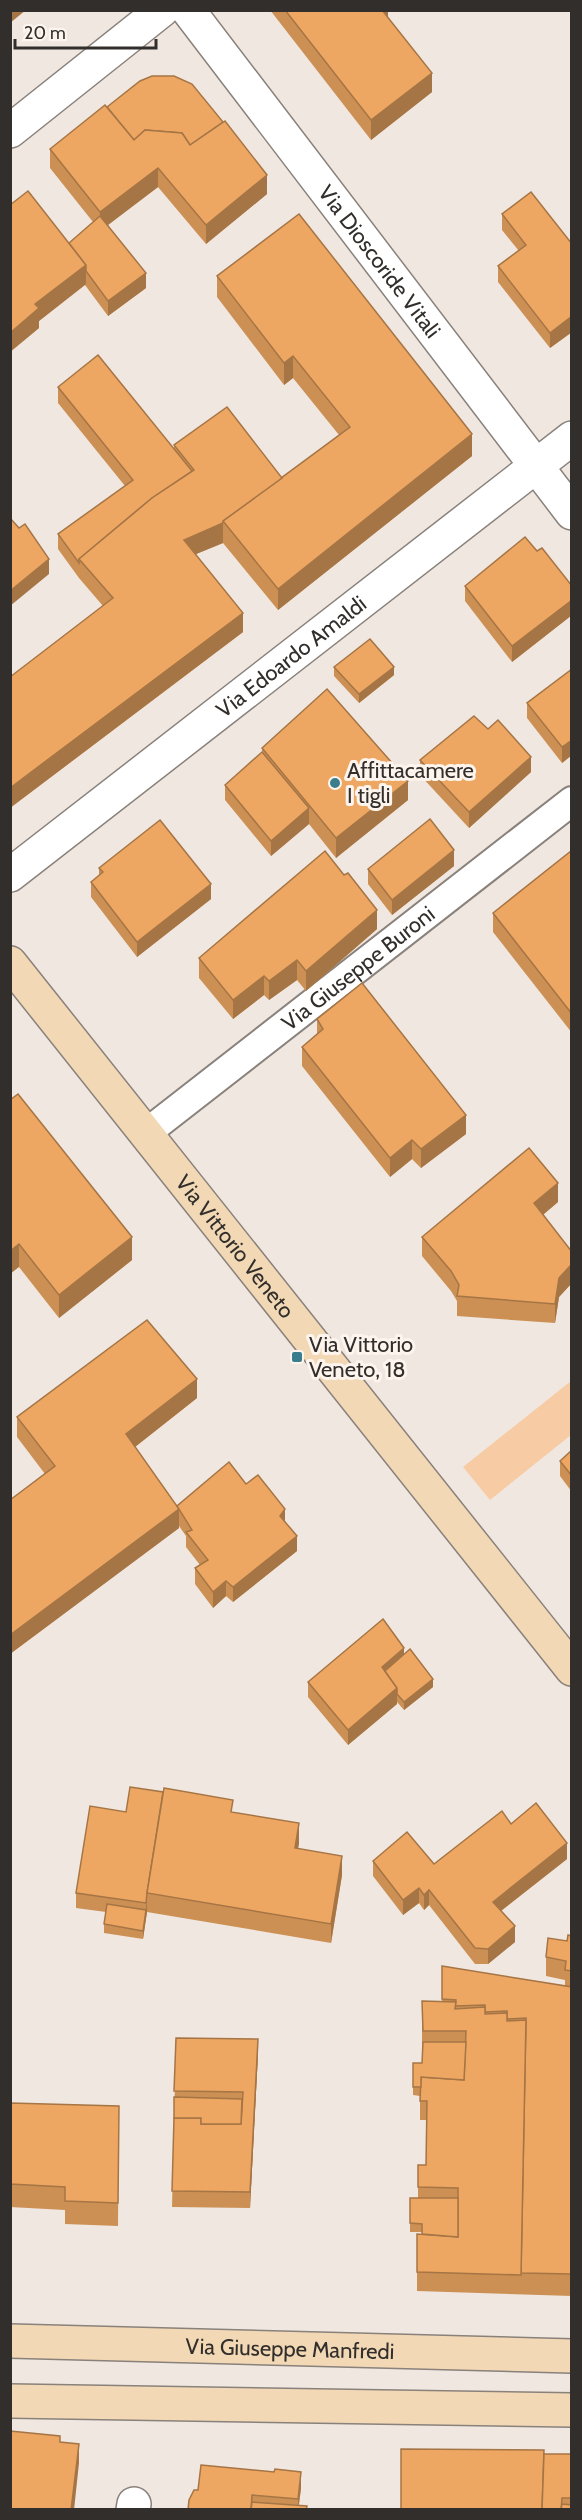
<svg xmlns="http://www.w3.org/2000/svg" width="582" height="2520" viewBox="0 0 582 2520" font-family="Cabin,sans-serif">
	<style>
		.green { fill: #f7cca4 }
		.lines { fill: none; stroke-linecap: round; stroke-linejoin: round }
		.lane-casing { stroke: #89817b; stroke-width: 32 }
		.street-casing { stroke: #89817b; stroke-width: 36 }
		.secondary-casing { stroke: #89817b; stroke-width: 36 }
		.lane { stroke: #fff; stroke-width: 28 }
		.street { stroke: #fff; stroke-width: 33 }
		.secondary { stroke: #f2d8b5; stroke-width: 33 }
		.wall { fill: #cc9054 }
		.shaded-wall { fill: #a67545 }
		.building { fill: #eda762; stroke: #a67545; stroke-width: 1.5 }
		.poi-dot { fill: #3a7e8d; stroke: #fdf5ed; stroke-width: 2 }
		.labels { text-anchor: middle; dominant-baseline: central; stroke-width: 6; stroke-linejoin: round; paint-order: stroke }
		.street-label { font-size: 22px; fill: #312e2b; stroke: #fdf5ed }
		.poi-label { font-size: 22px; fill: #312e2b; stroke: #fdf5ed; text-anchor: start }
	</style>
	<rect width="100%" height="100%" fill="#f0e7e0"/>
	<path class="green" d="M 571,1381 L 571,1435 L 490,1500 L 463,1467 Z"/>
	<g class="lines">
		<g class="lane-casing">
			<g id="lane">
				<path id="s1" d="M 145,1134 L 572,801"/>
			</g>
		</g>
		<g class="street-casing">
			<g id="street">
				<path id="s2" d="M 188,10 L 572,513"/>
				<path d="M 10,131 L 162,10"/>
				<path id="s3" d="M 10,875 L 572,438"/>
				<path d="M 133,2510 L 134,2504"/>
			</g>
		</g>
		<g class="secondary-casing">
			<g id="secondary">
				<path id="s4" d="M 10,963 L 572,1669"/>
				<path id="s5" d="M 10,2341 L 572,2356"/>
				<path d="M 10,2401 L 572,2410"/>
			</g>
		</g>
		<use href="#lane" class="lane"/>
		<use href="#street" class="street"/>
		<use href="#secondary" class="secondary"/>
	</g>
	<g class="wall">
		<path d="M 270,10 L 388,10 L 388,17 L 432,92 L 371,140 Z"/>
		<path d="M 107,107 L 267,194 L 206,244 L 158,187 L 108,225 L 146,288 L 108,316 L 85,285 L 39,321 L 39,328 L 10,352 L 10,205 L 69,243 L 93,222 L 50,168 L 50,149 Z"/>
		<path d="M 502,214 L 572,244 L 572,332 L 550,348 L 498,282 L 498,266 L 519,251 L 502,230 Z"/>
		<path d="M 217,276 L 472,456 L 278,610 L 223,543 L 196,554 L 243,632 L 10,808 L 10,677 L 103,606 L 79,578 L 58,549 L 58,534 L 125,486 L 58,403 L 58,387 L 174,449 L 174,445 L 282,478 L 339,435 L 293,378 L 284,385 L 217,297 Z"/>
		<path d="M 537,551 L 572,586 L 572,615 L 512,662 L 465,601 L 465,586 Z"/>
		<path d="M 334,667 L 394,675 L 359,703 L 334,676 Z"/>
		<path d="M 572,669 L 572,755 L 562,763 L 527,718 L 527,703 Z"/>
		<path d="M 262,748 L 408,800 L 336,858 L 309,824 L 271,856 L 225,800 L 225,785 L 262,752 Z"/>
		<path d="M 420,760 L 531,772 L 469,828 L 420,775 Z"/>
		<path d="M 571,851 L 572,1033 L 493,932 L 493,913 Z"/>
		<path d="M 454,866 L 392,915 L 368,884 L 368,869 Z"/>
		<path d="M 99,868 L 211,899 L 137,957 L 91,897 L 91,882 L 99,875 Z"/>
		<path d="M 377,929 L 306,991 L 297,980 L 269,1000 L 264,995 L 233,1019 L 199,978 L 199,958 Z"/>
		<path d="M 317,1019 L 466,1134 L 421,1168 L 412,1159 L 390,1177 L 302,1066 L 302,1047 L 317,1034 Z"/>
		<path d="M 10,1100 L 132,1260 L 59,1318 L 19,1267 Z"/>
		<path d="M 558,1202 L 543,1215 L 571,1284 L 559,1297 L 555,1323 L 457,1316 L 457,1301 L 451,1291 L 422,1256 L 422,1237 Z"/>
		<path d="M 197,1398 L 135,1447 L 177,1506 L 246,1484 L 285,1521 L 297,1551 L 233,1602 L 226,1596 L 213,1608 L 195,1584 L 195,1568 L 200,1565 L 186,1547 L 186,1536 L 179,1526 L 179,1528 L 10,1654 L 10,1500 L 45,1474 L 17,1437 L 17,1417 Z"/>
		<path d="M 572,1450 L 572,1492 L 560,1476 L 560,1461 Z"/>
		<path d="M 404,1654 L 433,1687 L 404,1710 L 397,1702 L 397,1704 L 348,1745 L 308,1697 L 308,1682 Z"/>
		<path d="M 126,1812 L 233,1813 L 299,1843 L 298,1848 L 342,1875 L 331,1943 L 147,1912 L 143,1939 L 104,1933 L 104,1924 L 106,1912 L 76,1908 L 76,1893 Z"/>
		<path d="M 511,1824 L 567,1859 L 501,1911 L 515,1942 L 488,1964 L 475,1964 L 429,1905 L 424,1910 L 419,1903 L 403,1915 L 373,1876 L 373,1861 L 434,1864 Z"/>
		<path d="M 572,1936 L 572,2296 L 417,2291 L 417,2234 L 422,2234 L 422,2232 L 410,2232 L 410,2198 L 418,2198 L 418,2165 L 426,2165 L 426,2120 L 420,2120 L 420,2096 L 413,2095 L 413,2087 L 422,2063 L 422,2001 L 442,2002 L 442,1966 L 565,1986 L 565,1980 L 546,1976 L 546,1957 L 567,1941 Z"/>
		<path d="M 176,2038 L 258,2054 L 250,2208 L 172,2207 Z"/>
		<path d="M 10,2103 L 119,2106 L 118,2226 L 65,2224 L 65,2210 L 10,2207 Z"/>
		<path d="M 544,2454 L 572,2454 L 572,2510 L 401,2510 Z"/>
		<path d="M 301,2488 L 299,2505 L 189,2500 Z"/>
	</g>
	<g class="shaded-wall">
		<path d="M 10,10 L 26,10 L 10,23 Z"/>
		<path d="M 378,10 L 388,10 L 388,18 Z"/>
		<path d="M 432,73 L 432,92 L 371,140 L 371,120 Z"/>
		<path d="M 158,168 L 158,187 L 100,231 L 100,212 Z"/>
		<path d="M 267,175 L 267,194 L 206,244 L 206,225 Z"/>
		<path d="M 86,265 L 86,284 L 39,321 L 39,328 L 10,352 L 10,333 L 35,304 Z"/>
		<path d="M 146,273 L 146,288 L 108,316 L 108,301 Z"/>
		<path d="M 572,316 L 572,332 L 550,348 L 550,333 Z"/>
		<path d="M 293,356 L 293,378 L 284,385 L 284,363 Z"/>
		<path d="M 472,434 L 472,456 L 278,610 L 278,589 Z"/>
		<path d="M 223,523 L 223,543 L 184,559 L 184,540 Z"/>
		<path d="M 49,559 L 49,574 L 10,606 L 10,591 Z"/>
		<path d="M 572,600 L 572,615 L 512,662 L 512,646 Z"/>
		<path d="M 243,613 L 243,632 L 10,808 L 10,788 Z"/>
		<path d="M 394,667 L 394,675 L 359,703 L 359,694 Z"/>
		<path d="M 572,740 L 572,755 L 562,763 L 562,747 Z"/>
		<path d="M 531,757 L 531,772 L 469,828 L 469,812 Z"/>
		<path d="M 408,781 L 408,800 L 336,858 L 336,838 Z"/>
		<path d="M 309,808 L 309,824 L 271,856 L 271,841 Z"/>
		<path d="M 454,850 L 454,866 L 392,915 L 392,900 Z"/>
		<path d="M 211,884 L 211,899 L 137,957 L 137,942 Z"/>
		<path d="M 377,910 L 377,929 L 306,991 L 306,971 Z"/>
		<path d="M 297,960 L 297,980 L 269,1000 L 269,981 Z"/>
		<path d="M 264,976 L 264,995 L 233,1019 L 233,1000 Z"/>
		<path d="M 466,1115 L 466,1134 L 421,1168 L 421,1149 Z"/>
		<path d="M 412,1140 L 412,1159 L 390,1177 L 390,1158 Z"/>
		<path d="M 558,1183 L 558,1202 L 534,1222 L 534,1203 Z"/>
		<path d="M 132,1237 L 132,1260 L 59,1318 L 59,1295 Z"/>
		<path d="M 19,1244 L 19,1267 L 10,1274 L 10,1251 Z"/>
		<path d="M 572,1258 L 571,1284 L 559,1297 L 555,1323 L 555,1304 L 559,1278 Z"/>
		<path d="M 197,1379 L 197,1398 L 126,1454 L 126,1434 Z"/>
		<path d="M 179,1509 L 179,1528 L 10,1654 L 10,1635 Z"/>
		<path d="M 285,1509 L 285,1524 L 280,1516 Z"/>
		<path d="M 297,1536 L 297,1551 L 233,1602 L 233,1587 Z"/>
		<path d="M 226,1581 L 226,1596 L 213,1608 L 213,1592 Z"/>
		<path d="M 404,1648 L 404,1664 L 386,1678 L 382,1667 Z"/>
		<path d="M 433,1679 L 433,1687 L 404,1710 L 404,1702 Z"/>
		<path d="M 397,1688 L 397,1704 L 348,1745 L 348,1730 Z"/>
		<path d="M 299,1823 L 299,1843 L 295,1867 L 295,1848 Z"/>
		<path d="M 567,1843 L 567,1859 L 493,1917 L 493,1902 Z"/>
		<path d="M 342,1856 L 342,1875 L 331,1943 L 331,1924 Z"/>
		<path d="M 419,1888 L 419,1903 L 403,1915 L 403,1900 Z"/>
		<path d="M 429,1890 L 429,1905 L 424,1910 L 424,1895 Z"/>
		<path d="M 147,1899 L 147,1912 L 143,1939 L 143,1931 Z"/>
		<path d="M 515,1926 L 515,1942 L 488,1964 L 488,1949 Z"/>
		<path d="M 258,2039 L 258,2054 L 250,2208 L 250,2192 Z"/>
		<path d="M 79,2444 L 79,2463 L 74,2510 L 71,2510 Z"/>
		<path d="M 301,2472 L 301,2488 L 298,2510 L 298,2499 Z"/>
	</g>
	<g class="building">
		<path d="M 285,10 L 382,10 L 432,73 L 371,120 Z"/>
		<path d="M 152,76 L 174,76 L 192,84 L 223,122 L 190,145 L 182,133 L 145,130 L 134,140 L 107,107 L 140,81 Z"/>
		<path d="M 105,105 L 134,140 L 145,130 L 182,133 L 190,145 L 225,121 L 267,175 L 206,225 L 158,168 L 100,212 L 50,149 Z"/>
		<path d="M 28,191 L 86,265 L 35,304 L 39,308 L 10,333 L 10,205 Z"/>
		<path d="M 531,192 L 572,244 L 572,316 L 550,333 L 498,266 L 526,245 L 502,214 Z"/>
		<path d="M 299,214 L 472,434 L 278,589 L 223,521 L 350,427 L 293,356 L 284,363 L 217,276 Z"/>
		<path d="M 100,216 L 146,273 L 108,301 L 86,271 L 86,265 L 69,243 Z"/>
		<path d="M 98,355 L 192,471 L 152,498 L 79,559 L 79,563 L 58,534 L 133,480 L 58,387 Z"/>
		<path d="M 227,407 L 282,478 L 223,521 L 223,523 L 184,540 L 243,613 L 10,788 L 10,677 L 113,598 L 79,559 L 152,498 L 194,470 L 174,445 Z"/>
		<path d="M 10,518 L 19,528 L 25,524 L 49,559 L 10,591 Z"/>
		<path d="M 525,537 L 537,551 L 542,548 L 572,586 L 572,600 L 512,646 L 465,586 Z"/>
		<path d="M 370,639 L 394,667 L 359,694 L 334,667 Z"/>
		<path d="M 572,669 L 572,740 L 562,747 L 527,703 Z"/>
		<path d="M 327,689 L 408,781 L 336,838 L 262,748 Z"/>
		<path d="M 474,716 L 488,729 L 498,720 L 531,757 L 469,812 L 420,760 Z"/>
		<path d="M 262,752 L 309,808 L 271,841 L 225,785 Z"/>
		<path d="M 430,819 L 454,850 L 392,900 L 368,869 Z"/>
		<path d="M 160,820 L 211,884 L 137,942 L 91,882 L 103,872 L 99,868 Z"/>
		<path d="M 325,851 L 344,875 L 348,873 L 377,910 L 306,971 L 297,960 L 269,981 L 264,976 L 233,1000 L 199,958 Z"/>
		<path d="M 571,851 L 572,851 L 572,1014 L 493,913 Z"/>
		<path d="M 362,983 L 466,1115 L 421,1149 L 412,1140 L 390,1158 L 302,1047 L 323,1029 L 317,1019 Z"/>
		<path d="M 18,1094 L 132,1237 L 59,1295 L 19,1244 L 10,1251 L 10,1100 Z"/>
		<path d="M 529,1148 L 558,1183 L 534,1203 L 572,1252 L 571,1265 L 559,1278 L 555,1304 L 457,1296 L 459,1285 L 451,1271 L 422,1237 Z"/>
		<path d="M 147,1320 L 197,1379 L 126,1434 L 179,1509 L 10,1635 L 10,1500 L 55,1466 L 17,1417 Z"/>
		<path d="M 572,1450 L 572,1476 L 560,1461 Z"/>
		<path d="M 229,1462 L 246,1484 L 258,1475 L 285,1509 L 280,1516 L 297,1536 L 233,1587 L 226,1581 L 213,1592 L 195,1568 L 208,1560 L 186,1532 L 192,1530 L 177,1506 Z"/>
		<path d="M 383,1619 L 404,1648 L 382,1667 L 397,1688 L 348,1730 L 308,1682 Z"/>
		<path d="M 410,1649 L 433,1679 L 404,1702 L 397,1694 L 397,1688 L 385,1671 Z"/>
		<path d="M 130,1787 L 163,1792 L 147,1893 L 146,1903 L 76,1893 L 90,1806 L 126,1812 Z"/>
		<path d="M 164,1788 L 233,1800 L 231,1812 L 299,1823 L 295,1848 L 342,1856 L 331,1924 L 147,1893 Z"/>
		<path d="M 536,1803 L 567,1843 L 493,1902 L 515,1926 L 488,1949 L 475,1948 L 429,1890 L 424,1895 L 419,1888 L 403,1900 L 373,1861 L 407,1832 L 434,1864 L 502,1811 L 511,1824 Z"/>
		<path d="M 107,1904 L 146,1910 L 143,1931 L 104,1924 Z"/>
		<path d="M 568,1935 L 572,1936 L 572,1971 L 565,1970 L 566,1961 L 546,1957 L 548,1938 L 567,1941 Z"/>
		<path d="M 442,1966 L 572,1987 L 572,2274 L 521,2273 L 526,2018 L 507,2019 L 507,2011 L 485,2012 L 485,2005 L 455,2006 L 456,2000 L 442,1999 Z"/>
		<path d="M 422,2001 L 456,2002 L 455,2009 L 485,2007 L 485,2014 L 507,2013 L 507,2021 L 526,2020 L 521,2275 L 417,2272 L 417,2234 L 458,2237 L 458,2188 L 418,2187 L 418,2165 L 426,2165 L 427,2101 L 420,2101 L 421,2077 L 464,2080 L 466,2031 L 423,2031 Z"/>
		<path d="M 176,2038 L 258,2039 L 250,2192 L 172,2191 L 174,2118 L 201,2118 L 201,2124 L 241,2124 L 243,2092 L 174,2091 Z"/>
		<path d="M 423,2042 L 466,2042 L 464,2080 L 421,2077 L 421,2087 L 413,2087 L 413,2063 L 422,2063 Z"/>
		<path d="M 174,2097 L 242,2099 L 241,2124 L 201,2124 L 201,2118 L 174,2118 Z"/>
		<path d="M 10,2103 L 119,2106 L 118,2203 L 65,2201 L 65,2187 L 10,2184 Z"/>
		<path d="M 410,2198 L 458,2198 L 458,2237 L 422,2234 L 422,2224 L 410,2223 Z"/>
		<path d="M 10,2431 L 60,2436 L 60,2442 L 79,2444 L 71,2510 L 10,2510 Z"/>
		<path d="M 401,2449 L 544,2450 L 542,2510 L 401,2510 Z"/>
		<path d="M 544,2454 L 572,2454 L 572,2498 L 562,2498 L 561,2510 L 542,2510 Z"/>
		<path d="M 201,2465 L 274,2472 L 275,2469 L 301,2472 L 298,2499 L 252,2495 L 251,2510 L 188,2510 L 189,2500 L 194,2490 L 198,2490 Z"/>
		<path d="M 252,2502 L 307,2506 L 306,2510 L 251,2510 Z"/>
		<path d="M 562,2504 L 572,2505 L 572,2510 L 561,2510 Z"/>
	</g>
	<g class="poi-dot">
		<circle cx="335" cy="783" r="6"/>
		<rect x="291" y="1351" width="12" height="12" rx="3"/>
	</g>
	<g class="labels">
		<g class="street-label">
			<text stroke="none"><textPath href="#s2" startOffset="316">Via Dioscoride Vitali</textPath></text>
			<text stroke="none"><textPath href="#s3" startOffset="356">Via Edoardo Amaldi</textPath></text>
			<text stroke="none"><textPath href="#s1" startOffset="270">Via Giuseppe Buroni</textPath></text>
			<text stroke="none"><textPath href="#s4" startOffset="362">Via Vittorio Veneto</textPath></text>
			<text stroke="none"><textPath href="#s5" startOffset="280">Via Giuseppe Manfredi</textPath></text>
		</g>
		<g class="poi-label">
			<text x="347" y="770">Affittacamere<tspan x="347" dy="25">I tigli</tspan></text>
			<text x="309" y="1344">Via Vittorio<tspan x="309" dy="25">Veneto, 18</tspan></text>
		</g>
	</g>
	<rect width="582" height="2520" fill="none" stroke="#312e2b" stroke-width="24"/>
	<path d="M15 39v9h141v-9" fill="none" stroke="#312e2b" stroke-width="3"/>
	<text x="24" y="39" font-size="18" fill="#312e2b" stroke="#fdf5ed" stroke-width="4.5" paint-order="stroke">20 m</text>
</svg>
